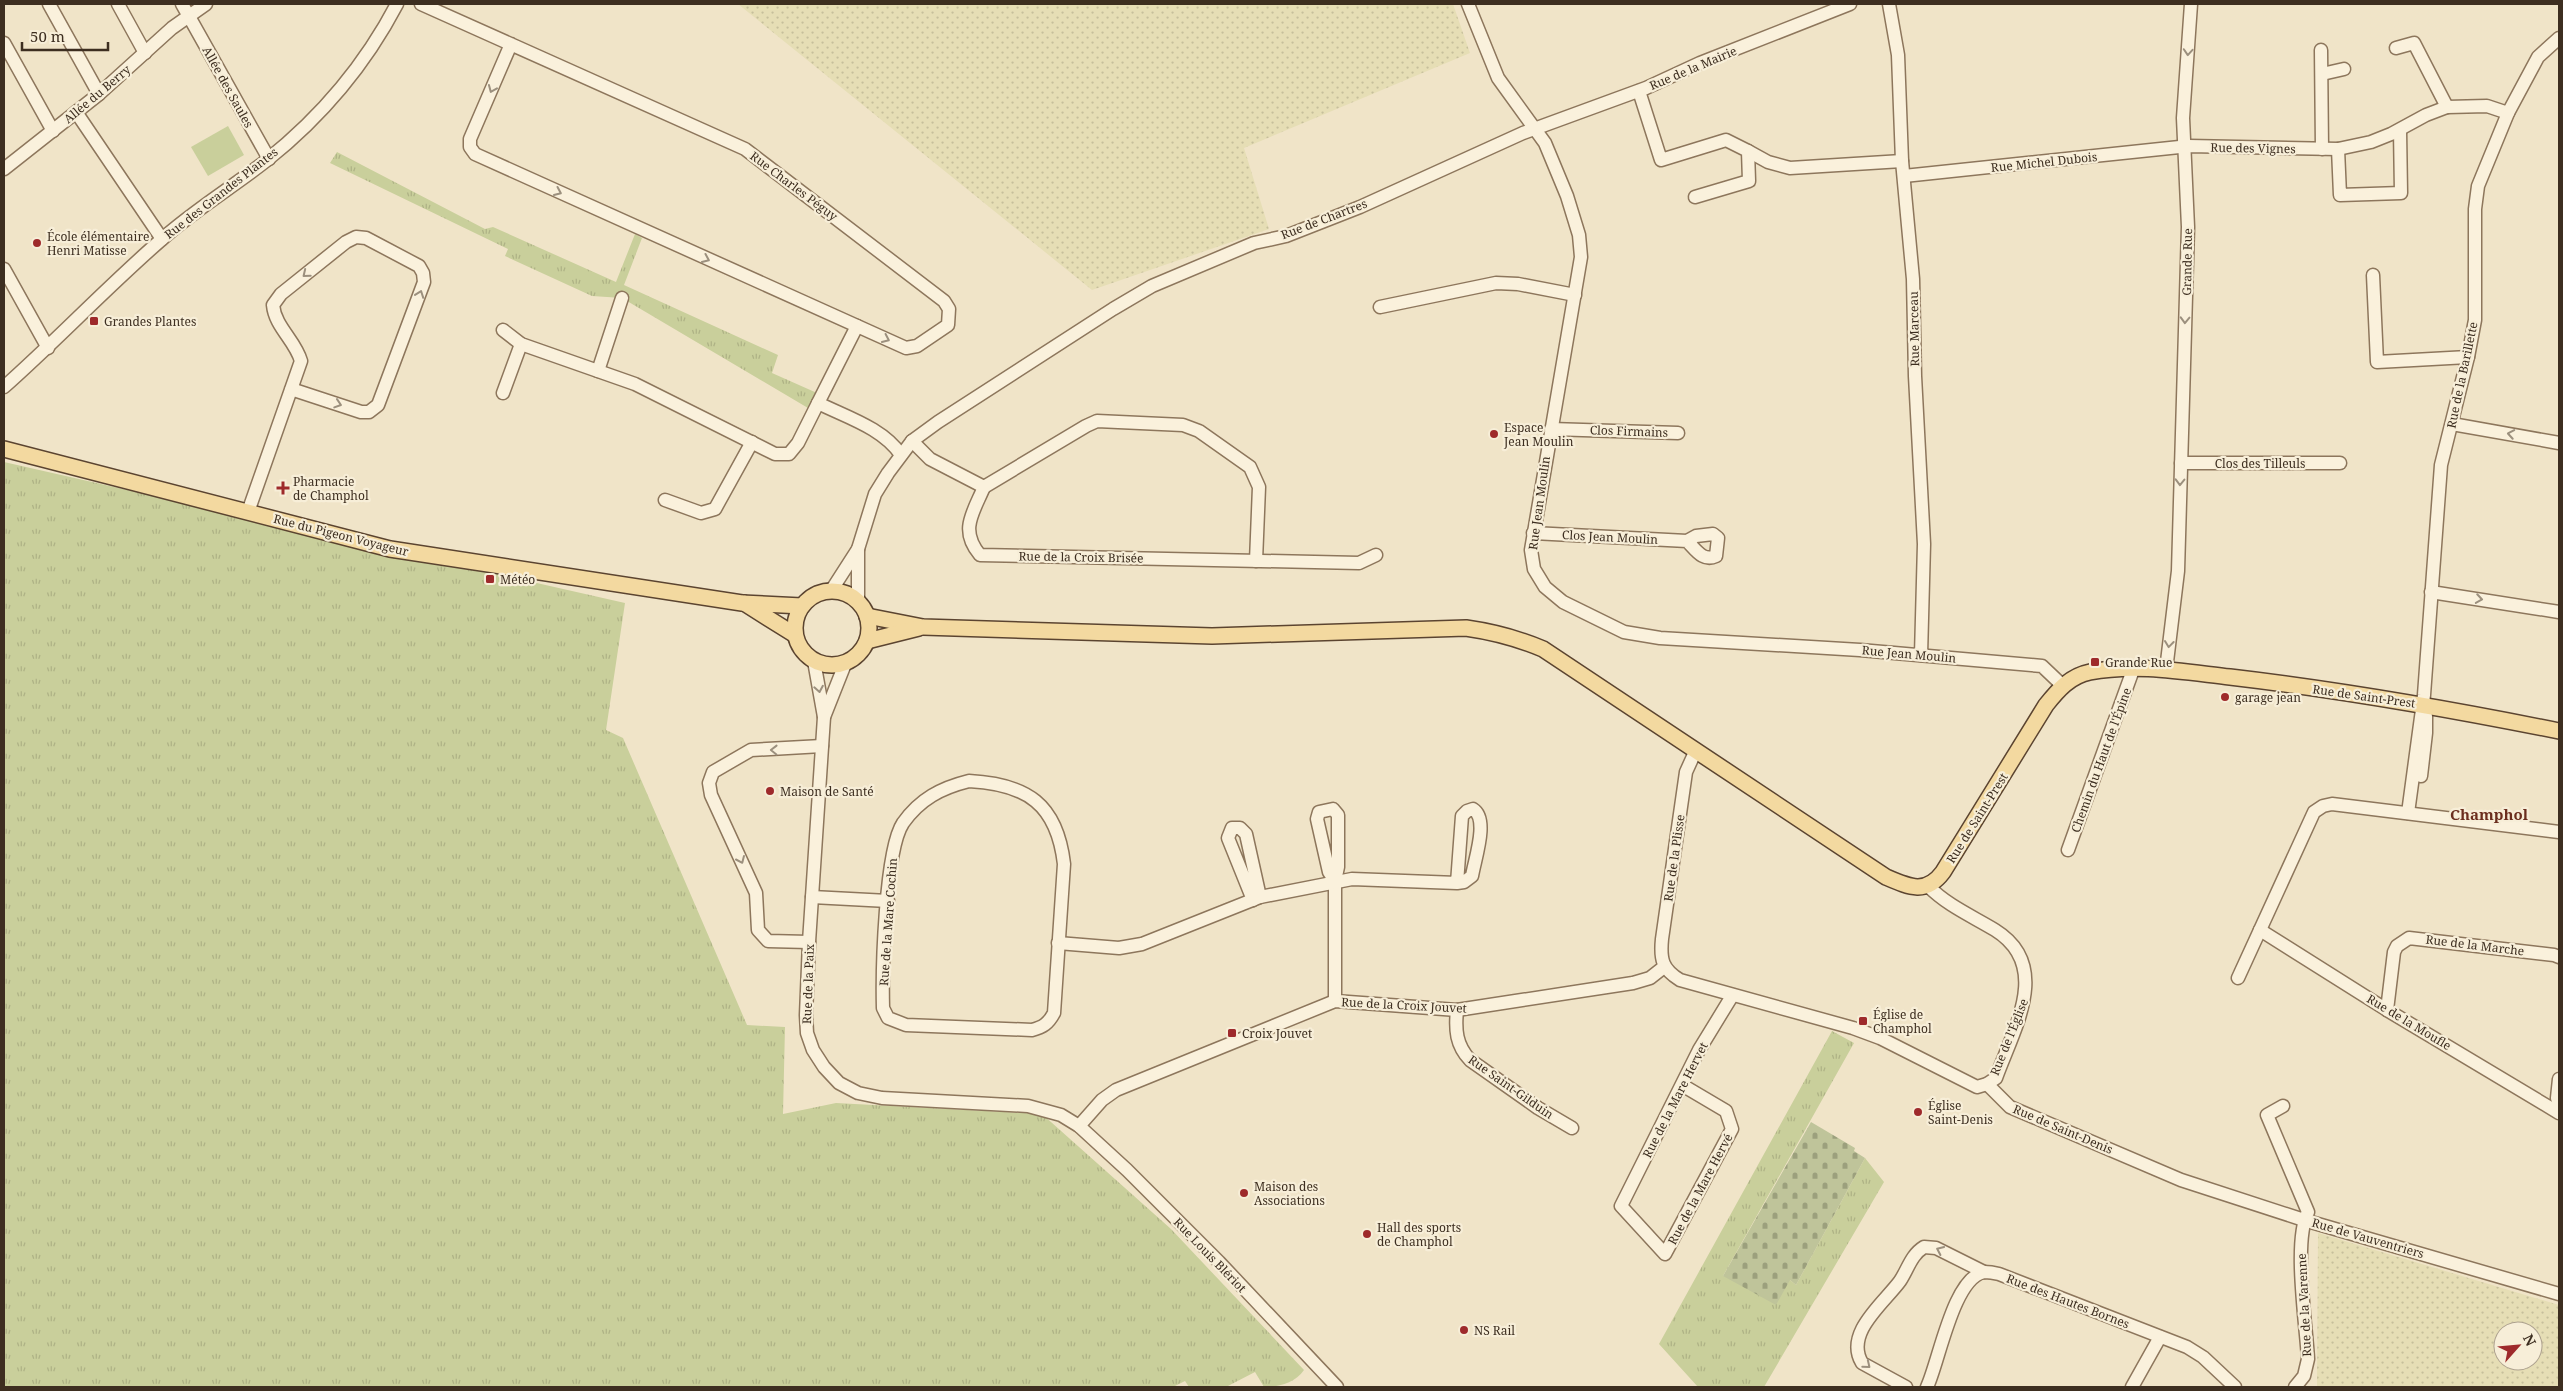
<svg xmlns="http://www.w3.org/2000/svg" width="2563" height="1391" viewBox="0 0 2563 1391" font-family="'Noto Serif',serif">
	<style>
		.farmland { fill: url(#farmland-dots); fill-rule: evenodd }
		.grass { fill: url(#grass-tufts) }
		.cemetery { fill: url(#cemetery-stones) }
		.pitch { fill: #c9cf9b }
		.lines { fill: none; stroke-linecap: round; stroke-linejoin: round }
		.minor-casing { stroke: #8d765c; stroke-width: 15 }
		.major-casing { stroke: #5b4430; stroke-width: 18 }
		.minor { stroke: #faf1dc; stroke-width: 12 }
		.major { stroke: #f3d9a0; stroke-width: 15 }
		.oneway { stroke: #9c907e }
		.poi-dot { fill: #9e2a2b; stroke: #f7eed8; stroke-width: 2 }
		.labels { text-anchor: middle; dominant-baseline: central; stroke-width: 4.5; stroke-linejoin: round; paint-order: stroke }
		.street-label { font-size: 12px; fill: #3d2e20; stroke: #f7eed8 }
		.poi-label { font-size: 12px; fill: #3d2e20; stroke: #f7eed8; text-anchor: start }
		.quarter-label { font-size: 15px; font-weight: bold; fill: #6b2e1e; stroke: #f7eed8 }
	</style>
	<defs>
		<pattern id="farmland-dots" width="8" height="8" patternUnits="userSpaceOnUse" patternTransform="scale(1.25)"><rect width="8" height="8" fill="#e6deb5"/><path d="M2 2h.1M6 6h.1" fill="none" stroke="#c6bf9b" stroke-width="1.8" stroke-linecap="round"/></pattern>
		<pattern id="grass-tufts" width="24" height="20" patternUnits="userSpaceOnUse" patternTransform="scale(1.25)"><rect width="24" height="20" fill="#c9cf9b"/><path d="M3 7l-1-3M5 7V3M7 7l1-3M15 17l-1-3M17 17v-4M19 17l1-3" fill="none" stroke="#aeb285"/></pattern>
		<pattern id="cemetery-stones" width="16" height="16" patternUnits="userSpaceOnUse" patternTransform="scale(1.25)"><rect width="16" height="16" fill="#bfc49a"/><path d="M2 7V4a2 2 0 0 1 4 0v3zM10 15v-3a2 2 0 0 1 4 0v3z" fill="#9ca07d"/></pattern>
	</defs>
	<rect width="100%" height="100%" fill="#f0e4c8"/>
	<g class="farmland">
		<path d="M 738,4 L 1453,4 L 1470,53 L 1244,148 L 1269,229 L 1092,290 Z"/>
		<path d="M 2318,1233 L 2559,1305 L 2559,1387 L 2317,1387 ZM 2503,1331 L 2533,1331 L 2533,1361 L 2503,1361 Z"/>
	</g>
	<g class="grass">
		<path d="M 337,152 L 485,229 L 493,227 L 616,282 L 635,234 L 642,238 L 624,285 L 778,355 L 772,373 L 817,393 L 808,408 L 622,298 L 592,296 L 505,256 L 508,249 L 330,163 Z"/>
		<path d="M 4,462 L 625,603 L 606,730 L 623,738 L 747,1025 L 785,1027 L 783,1114 L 836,1103 L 1042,1114 L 1171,1229 L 1304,1370 C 1295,1383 1279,1387 1264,1387 L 1255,1372 L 1226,1387 L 1189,1387 L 1185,1381 L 1173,1387 L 4,1387 Z"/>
		<path d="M 1832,1031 L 1854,1043 L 1723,1276 L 1790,1280 L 1796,1285 L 1865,1158 L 1884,1182 L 1764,1387 L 1698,1387 L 1659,1344 Z"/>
	</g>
	<path class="cemetery" d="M 1811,1122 L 1855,1148 L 1854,1151 L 1865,1158 L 1796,1285 L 1790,1280 L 1776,1305 L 1723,1276 Z"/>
	<path class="pitch" d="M 228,126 L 244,155 L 208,176 L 191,147 Z"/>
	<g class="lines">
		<g class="minor-casing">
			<g id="minor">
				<path d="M 49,4 L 99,94"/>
				<path d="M 118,4 L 145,53"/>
				<path d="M 182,4 L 269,159"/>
				<path d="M 421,4 L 745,149 L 944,301 L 949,309 L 948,325 L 917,346 L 906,348 L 475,154 L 470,147 L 470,139 L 511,44"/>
				<path d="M 1468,4 L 1498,78 L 1545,143 L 1567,196 L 1579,235 L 1581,257 L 1531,550 L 1534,569 L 1545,587 L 1563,602 L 1624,632 L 1660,638 L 1860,650 L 2042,666 L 2062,685"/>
				<path d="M 1889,4 L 1898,55 L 1902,161 L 1913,279 L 1915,376 L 1924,544 L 1921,655"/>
				<path d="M 4,43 L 53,131"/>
				<path d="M 2396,48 L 2414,43 L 2447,107"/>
				<path d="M 2321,50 L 2322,149"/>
				<path d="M 2322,74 L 2344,69"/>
				<path d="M 1639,91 L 1661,160 L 1726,140 L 1748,151 L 1749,181 L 1695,197"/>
				<path d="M 76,112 L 162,239"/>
				<path d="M 2338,149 L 2340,195 L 2401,193 L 2400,130"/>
				<path d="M 1748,151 L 1768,162 L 1790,168 L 1902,161"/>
				<path d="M 4,169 L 99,94 L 172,28 L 206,4"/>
				<path d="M 1904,176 L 2189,146 L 2338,149 L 2371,142 L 2391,134 L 2426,115 L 2447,107 L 2487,106 L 2508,113"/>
				<path d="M 4,269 L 48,348"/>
				<path d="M 2373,275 L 2377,362 L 2468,357"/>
				<path d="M 1380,307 L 1496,283 L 1518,284 L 1575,295"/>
				<path d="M 857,326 L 818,403 C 846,417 883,428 901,455"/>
				<path d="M 503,330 L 521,344 L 635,384 L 775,454 L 789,454 L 798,443 L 818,403"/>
				<path d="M 598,371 L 622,298"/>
				<path d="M 4,387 C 57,340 107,287 161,240 C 194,210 233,187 267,160 C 321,117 365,65 397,4"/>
				<path d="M 503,393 L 521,344"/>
				<path d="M 2452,424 L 2559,443"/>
				<path d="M 1551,429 L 1678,433"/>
				<path d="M 912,441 L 930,459 L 984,487 L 1086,426 L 1097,421 L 1183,425 L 1199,431 L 1250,467 L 1259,487 L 1256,561"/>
				<path d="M 2181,463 L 2340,463"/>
				<path d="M 984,487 C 973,513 959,530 980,555 L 1359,563 L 1376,555"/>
				<path d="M 665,500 L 701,513 L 715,509 L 752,442"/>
				<path d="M 248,512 L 301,361 C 295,340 275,327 273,305 L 281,294 L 346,242 L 356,237 L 366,238 L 419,266 L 423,273 L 424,282 L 378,405 L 369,412 L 361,412 L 291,389"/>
				<path d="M 1533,533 L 1687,541 C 1696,550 1703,562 1716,556 L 1718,538 L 1713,534 L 1696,536 L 1687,541"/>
				<path d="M 831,591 L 858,549 L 875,494 L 888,473 L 912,441 L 938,422 L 1113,309 L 1152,286 L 1254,243 L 1286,236 L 1360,207 L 1523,133 L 1646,88 L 1700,63 L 1850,4"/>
				<path d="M 2431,592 L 2559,612"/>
				<path d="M 858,601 L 858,549"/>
				<path d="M 814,661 L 824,717"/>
				<path d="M 845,664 L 824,717 L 809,942 L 806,1015 L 807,1033 L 813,1050 L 824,1067 L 839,1083 L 858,1093 L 882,1098 L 1028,1106 L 1061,1115 L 1079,1126 L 1127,1170 L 1219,1262 L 1337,1387"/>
				<path d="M 2166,670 L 2178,571 L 2188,227 L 2183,118 L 2191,4"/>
				<path d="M 1696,750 L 1686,772 L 1662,939 C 1660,959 1662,969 1680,980 L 1853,1028 L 1880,1038 L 1977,1087 L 1987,1084 L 1996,1078 C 2013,1030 2053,966 1995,930 C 1972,916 1948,906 1928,886"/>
				<path d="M 2421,776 L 2426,733 L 2426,716"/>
				<path d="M 969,781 C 1027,784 1057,804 1064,864 L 1054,1013 C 1048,1024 1043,1027 1032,1030 L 906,1025 L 888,1018 L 883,1008 C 882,971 885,850 903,823 C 920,799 941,788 969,781 Z"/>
				<path d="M 2408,813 L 2424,695 L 2441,465 L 2468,357 L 2475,320 L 2475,209 L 2478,186 L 2508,113 L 2538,57 L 2559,38"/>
				<path d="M 2068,850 L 2133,670"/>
				<path d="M 1335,881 L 1329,872 L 1317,819 L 1319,812 L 1333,809 L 1338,815 L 1338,867 L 1335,881 L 1335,1001"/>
				<path d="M 812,897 L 888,901"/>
				<path d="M 1253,900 L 1228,838 L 1232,828 L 1240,828 L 1246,834 L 1260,897"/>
				<path d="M 2260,930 L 2387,1010 L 2559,1113"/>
				<path d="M 809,942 L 768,941 L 758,930 L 756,893 L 711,795 L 709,783 L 713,772 L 751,750 L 822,746"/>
				<path d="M 1058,943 L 1119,948 L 1142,944 L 1260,897 L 1352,879 L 1457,883 L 1464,882 L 1472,876 C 1475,858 1489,819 1473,809 L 1467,811 L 1462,816 L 1457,883"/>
				<path d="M 2238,978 L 2314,812 L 2323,806 L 2332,804 L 2559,832"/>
				<path d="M 1457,1010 C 1455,1030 1456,1045 1470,1060 L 1538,1108 L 1572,1128"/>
				<path d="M 2387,1010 L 2394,952 L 2397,946 L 2409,938 L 2554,955 L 2559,957"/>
				<path d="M 2559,1079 L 2557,1098 L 2559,1104"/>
				<path d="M 1987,1084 L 2010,1107 L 2181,1180 L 2304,1220 L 2559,1294"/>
				<path d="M 1682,1085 L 1726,1111 L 1732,1129 L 1665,1254 L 1621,1206 L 1699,1050 L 1732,996"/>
				<path d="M 2283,1106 L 2267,1115 L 2308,1212 C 2293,1241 2306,1323 2308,1359 L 2304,1376 L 2295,1387"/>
				<path d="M 1079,1126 L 1102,1100 L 1116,1090 L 1335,1001 L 1457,1010 L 1633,983 L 1650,978 L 1664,967"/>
				<path d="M 1906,1387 L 1862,1363 C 1844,1333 1884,1303 1900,1281 C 1908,1269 1911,1255 1924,1247 L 1936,1248 L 1984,1272"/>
				<path d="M 1927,1387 C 1939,1362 1953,1278 1984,1272 C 1989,1272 1995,1273 1999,1274 L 2187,1347 L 2203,1357 L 2235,1387"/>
				<path d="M 2132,1387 L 2160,1337"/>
			</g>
		</g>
		<g class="major-casing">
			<g id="major">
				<path d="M 4,449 L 390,549 L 742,603 L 802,606"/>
				<circle cx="832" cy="628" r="37"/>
				<path d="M 744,603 L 795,635"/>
				<path d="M 867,616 L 923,627 L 1212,636 L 1466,628 C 1494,632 1517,638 1543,649 L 1886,877 C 1909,887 1926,895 1943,872 L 2046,705 C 2058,690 2070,676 2090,672 C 2135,663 2185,672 2230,677 C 2341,690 2450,709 2559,731"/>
				<path d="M 867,641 L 919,628"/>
			</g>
		</g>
		<use href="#minor" class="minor"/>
		<use href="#major" class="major"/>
	</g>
	<defs><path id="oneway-chevron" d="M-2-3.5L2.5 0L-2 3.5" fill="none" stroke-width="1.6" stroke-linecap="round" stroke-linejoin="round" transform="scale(1.25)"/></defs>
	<g class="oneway">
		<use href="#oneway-chevron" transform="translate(2188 52) rotate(94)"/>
		<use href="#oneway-chevron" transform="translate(492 89) rotate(113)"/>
		<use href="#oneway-chevron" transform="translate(558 192) rotate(24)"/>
		<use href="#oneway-chevron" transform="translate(706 259) rotate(24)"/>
		<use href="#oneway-chevron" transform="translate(306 274) rotate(141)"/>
		<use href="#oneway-chevron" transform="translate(420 294) rotate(-70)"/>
		<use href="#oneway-chevron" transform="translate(2185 320) rotate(92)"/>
		<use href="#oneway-chevron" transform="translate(886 339) rotate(25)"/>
		<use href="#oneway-chevron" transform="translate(338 404) rotate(18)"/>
		<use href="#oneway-chevron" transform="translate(2511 434) rotate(-170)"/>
		<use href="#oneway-chevron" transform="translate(2180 482) rotate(91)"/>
		<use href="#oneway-chevron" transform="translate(2479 599) rotate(9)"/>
		<use href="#oneway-chevron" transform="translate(2169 644) rotate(97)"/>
		<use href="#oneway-chevron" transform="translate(819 689) rotate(80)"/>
		<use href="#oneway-chevron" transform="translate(774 750) rotate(-179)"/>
		<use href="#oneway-chevron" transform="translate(741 860) rotate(66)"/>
		<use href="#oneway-chevron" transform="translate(1940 1250) rotate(-155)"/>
		<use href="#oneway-chevron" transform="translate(1867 1365) rotate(39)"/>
	</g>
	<g class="poi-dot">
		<circle cx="37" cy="243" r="5"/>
		<rect x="89" y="316" width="10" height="10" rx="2.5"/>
		<circle cx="1494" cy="434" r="5"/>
		<path d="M280.5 480.5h5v5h5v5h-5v5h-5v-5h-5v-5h5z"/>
		<rect x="485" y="574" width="10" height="10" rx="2.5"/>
		<rect x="2090" y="657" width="10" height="10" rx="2.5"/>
		<circle cx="2225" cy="697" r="5"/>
		<circle cx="770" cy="791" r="5"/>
		<rect x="1858" y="1016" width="10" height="10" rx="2.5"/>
		<rect x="1227" y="1028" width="10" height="10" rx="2.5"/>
		<circle cx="1918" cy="1112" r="5"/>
		<circle cx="1244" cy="1193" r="5"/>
		<circle cx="1367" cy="1234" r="5"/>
		<circle cx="1464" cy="1330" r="5"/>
	</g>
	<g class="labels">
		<g class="street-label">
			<text transform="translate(1693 68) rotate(-23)">Rue de la Mairie</text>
			<text transform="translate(228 87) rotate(61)">Allée des Saules</text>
			<text transform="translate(97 94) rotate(-40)">Allée du Berry</text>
			<text transform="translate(2253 148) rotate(1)">Rue des Vignes</text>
			<text transform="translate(2044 162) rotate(-6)">Rue Michel Dubois</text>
			<text transform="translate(794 186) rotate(37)">Rue Charles Péguy</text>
			<text transform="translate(221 193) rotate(-38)">Rue des Grandes Plantes</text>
			<text transform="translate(1324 219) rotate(-21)">Rue de Chartres</text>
			<text transform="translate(2187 262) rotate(-89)">Grande Rue</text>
			<text transform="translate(1914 329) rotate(-91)">Rue Marceau</text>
			<text transform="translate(2462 375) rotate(-78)">Rue de la Barillette</text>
			<text transform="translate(1629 431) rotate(2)">Clos Firmains</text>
			<text x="2260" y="463">Clos des Tilleuls</text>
			<text transform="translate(1539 503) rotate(-82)">Rue Jean Moulin</text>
			<text transform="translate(341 535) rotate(14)">Rue du Pigeon Voyageur</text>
			<text transform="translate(1610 537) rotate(3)">Clos Jean Moulin</text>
			<text transform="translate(1081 557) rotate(1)">Rue de la Croix Brisée</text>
			<text transform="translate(1909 654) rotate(5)">Rue Jean Moulin</text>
			<text transform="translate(2364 696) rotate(8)">Rue de Saint-Prest</text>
			<text transform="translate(2101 760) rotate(-70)">Chemin du Haut de l'Épine</text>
			<text transform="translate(1977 818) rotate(-58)">Rue de Saint-Prest</text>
			<text transform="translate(1674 858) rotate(-82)">Rue de la Plisse</text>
			<text transform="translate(888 922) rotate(-86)">Rue de la Mare Cochin</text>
			<text transform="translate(2475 945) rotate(7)">Rue de la Marche</text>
			<text transform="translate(808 984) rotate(-88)">Rue de la Paix</text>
			<text transform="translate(1404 1005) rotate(3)">Rue de la Croix Jouvet</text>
			<text transform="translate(2409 1022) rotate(31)">Rue de la Moufle</text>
			<text transform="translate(2009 1037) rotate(-68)">Rue de l'Église</text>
			<text transform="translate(1511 1087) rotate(35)">Rue Saint-Gilduin</text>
			<text transform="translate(1675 1100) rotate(-63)">Rue de la Mare Hervet</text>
			<text transform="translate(2063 1129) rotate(23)">Rue de Saint-Denis</text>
			<text transform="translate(1700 1189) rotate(-62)">Rue de la Mare Hervé</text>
			<text transform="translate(2368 1238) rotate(16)">Rue de Vauventriers</text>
			<text transform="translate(1210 1255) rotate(46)">Rue Louis Blériot</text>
			<text transform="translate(2068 1301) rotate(21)">Rue des Hautes Bornes</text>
			<text transform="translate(2304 1305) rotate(-93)">Rue de la Varenne</text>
		</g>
		<g class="poi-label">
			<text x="47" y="236">École élémentaire<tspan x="47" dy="14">Henri Matisse</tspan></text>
			<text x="104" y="321">Grandes Plantes</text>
			<text x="1504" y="427">Espace<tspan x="1504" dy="14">Jean Moulin</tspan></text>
			<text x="293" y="481">Pharmacie<tspan x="293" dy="14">de Champhol</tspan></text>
			<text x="500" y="579">Météo</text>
			<text x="2105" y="662">Grande Rue</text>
			<text x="2235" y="697">garage jean</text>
			<text x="780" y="791">Maison de Santé</text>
			<text x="1873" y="1014">Église de<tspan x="1873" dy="14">Champhol</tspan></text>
			<text x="1242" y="1033">Croix Jouvet</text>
			<text x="1928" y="1105">Église<tspan x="1928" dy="14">Saint-Denis</tspan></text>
			<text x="1254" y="1186">Maison des<tspan x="1254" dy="14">Associations</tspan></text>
			<text x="1377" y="1227">Hall des sports<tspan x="1377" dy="14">de Champhol</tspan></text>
			<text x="1474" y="1330">NS Rail</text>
		</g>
		<g class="quarter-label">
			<text x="2489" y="814">Champhol</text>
		</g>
	</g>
	<rect width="2563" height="1391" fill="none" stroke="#3d2e20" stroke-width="10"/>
	<g transform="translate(2518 1346) rotate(63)"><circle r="24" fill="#f7eed8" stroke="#ada18e"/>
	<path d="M0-4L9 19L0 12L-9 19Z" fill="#9e2a2b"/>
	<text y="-8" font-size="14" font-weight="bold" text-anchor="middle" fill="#3d2e20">N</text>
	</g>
	<path d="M22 42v8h86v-8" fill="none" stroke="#3d2e20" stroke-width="2.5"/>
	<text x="30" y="42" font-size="15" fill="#3d2e20" stroke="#f7eed8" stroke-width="4" paint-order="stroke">50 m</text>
</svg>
